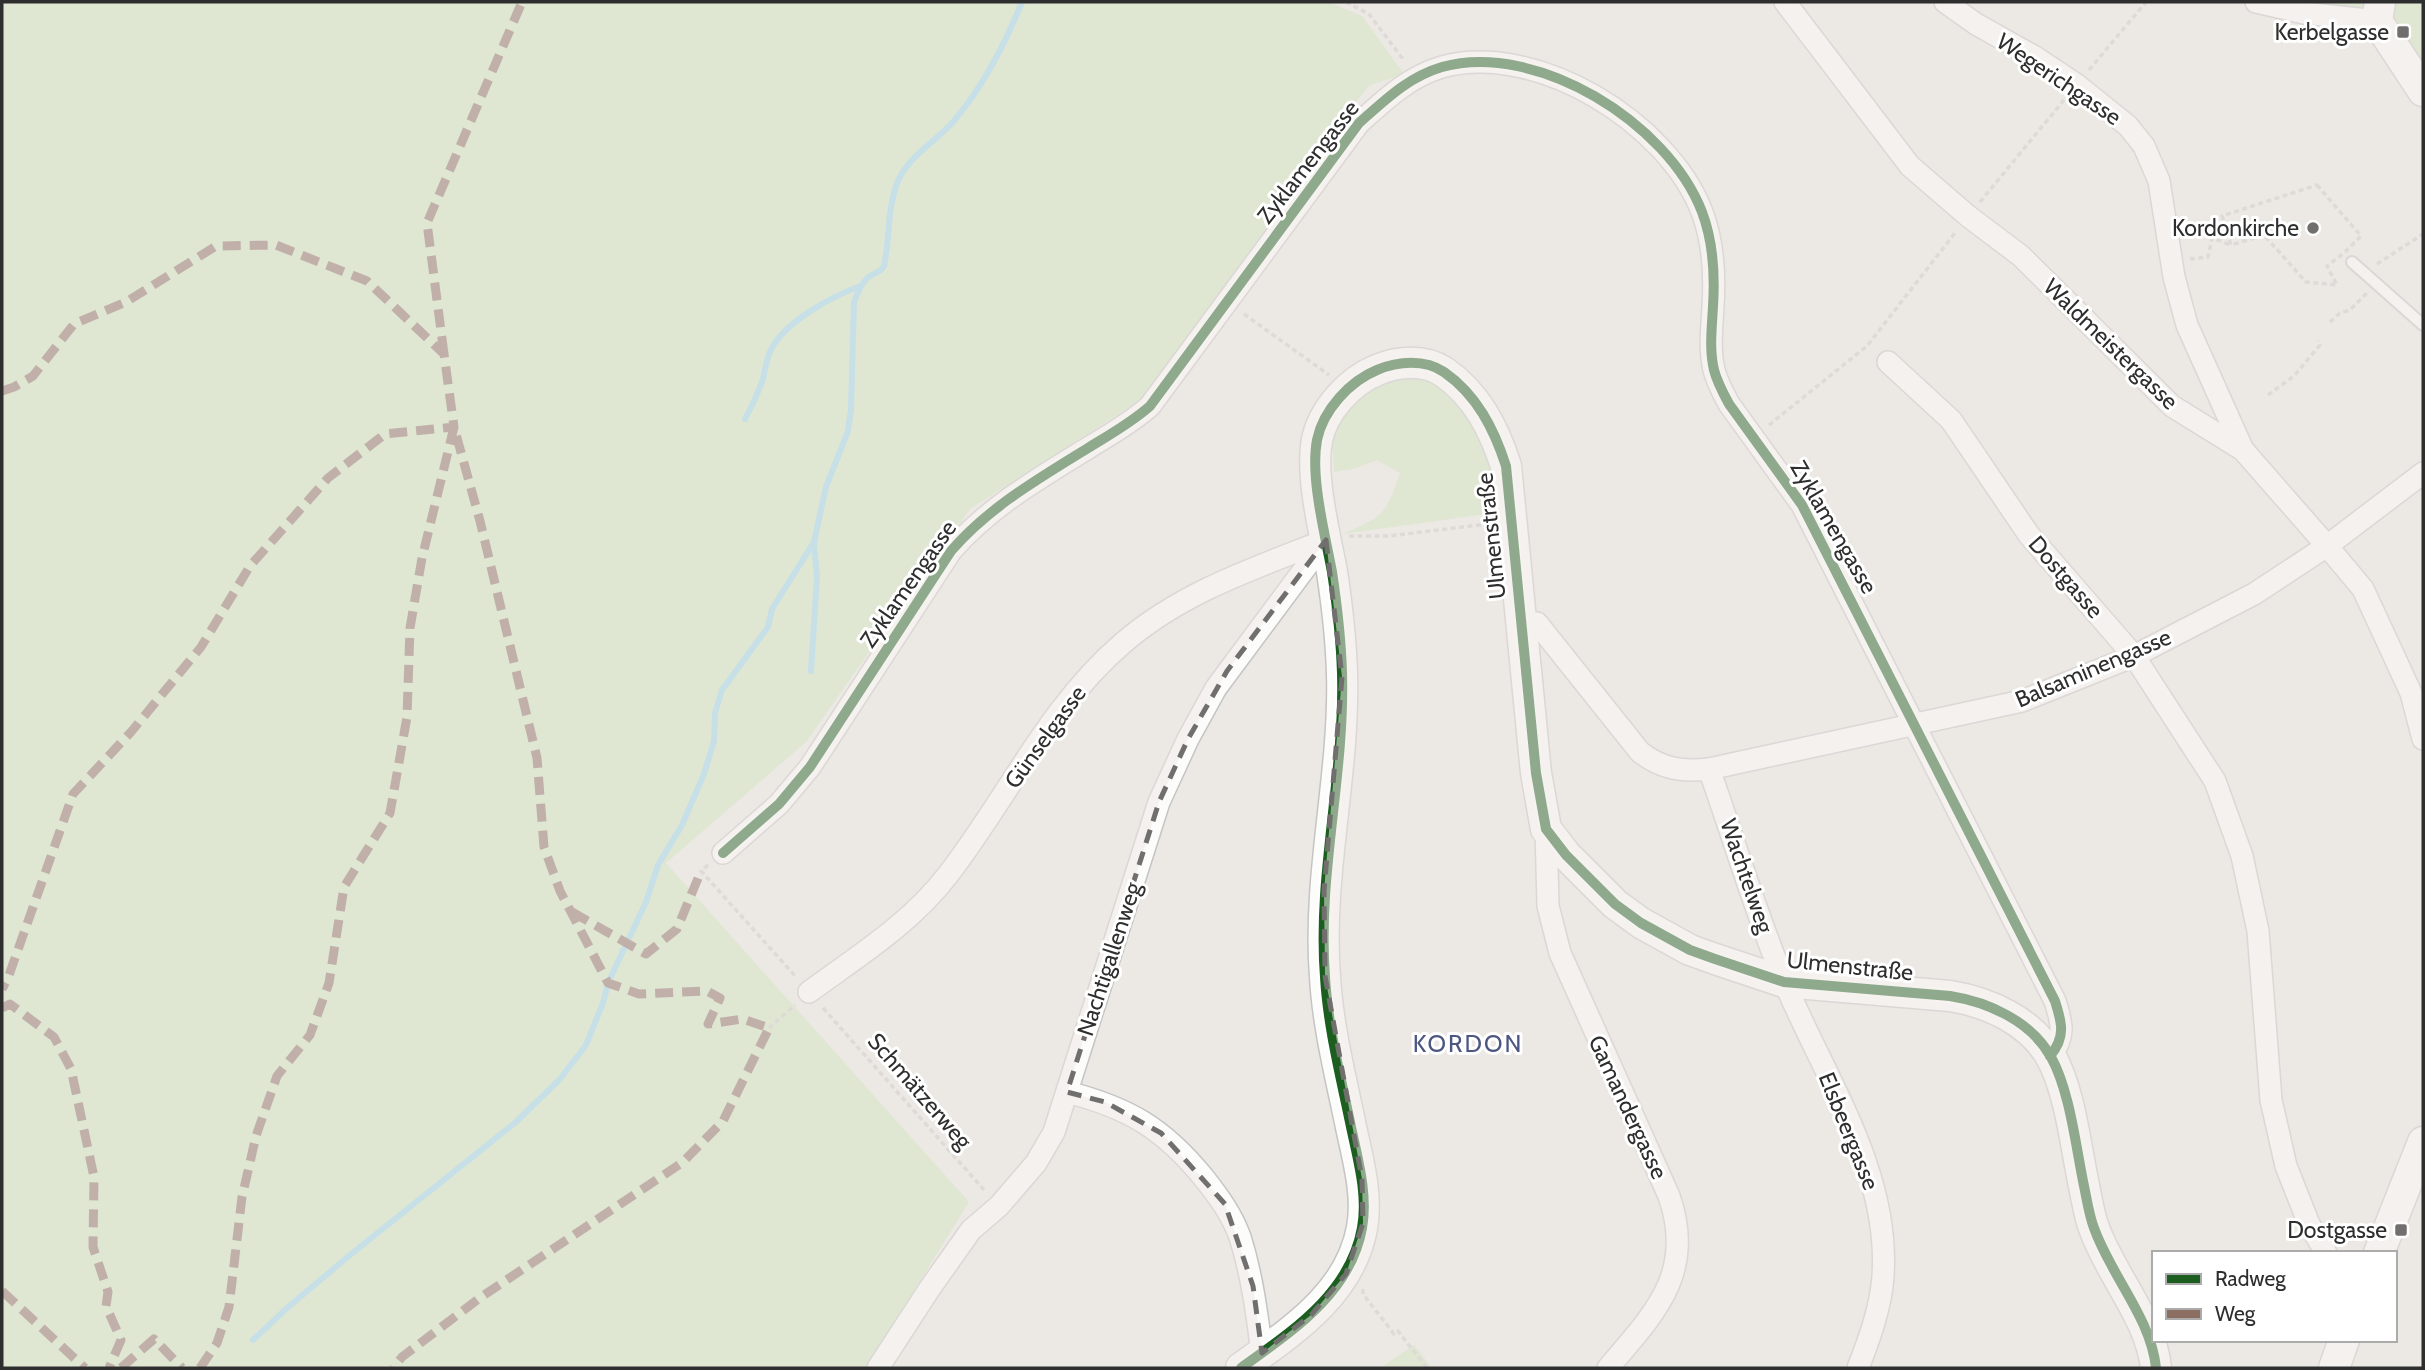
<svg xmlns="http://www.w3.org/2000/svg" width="2425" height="1370" viewBox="0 0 2425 1370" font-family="Cabin,sans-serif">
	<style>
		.green { fill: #cee6be }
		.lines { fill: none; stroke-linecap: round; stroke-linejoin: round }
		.stream { stroke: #99d6ec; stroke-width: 6 }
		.lane-casing { stroke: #c5c4c5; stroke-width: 14 }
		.street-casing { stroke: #c5c4c5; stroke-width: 24 }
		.secondary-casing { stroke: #c5c4c5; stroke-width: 33 }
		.path { stroke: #c9c9c8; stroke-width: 3.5; stroke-dasharray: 5 3.5; stroke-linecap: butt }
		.lane { stroke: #fcfcfb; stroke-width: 10 }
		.street { stroke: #fcfcfb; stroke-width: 21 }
		.secondary { stroke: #fcfcfb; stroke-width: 30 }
		.quiet { stroke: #8d6e63; stroke-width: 9; stroke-dasharray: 18 9; stroke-linecap: butt }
		.cycleway-casing { stroke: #fff; stroke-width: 15 }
		.cycleway { stroke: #1b5e20; stroke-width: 10 }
		.marked { fill: none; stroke: #706f6e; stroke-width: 5; stroke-dasharray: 14 9; stroke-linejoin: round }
		.poi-dot { fill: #706f6e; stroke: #fff; stroke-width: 2.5 }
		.labels { text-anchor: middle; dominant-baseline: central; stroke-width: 6; stroke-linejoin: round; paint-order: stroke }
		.poi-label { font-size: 23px; fill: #2e2e2e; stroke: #fff; text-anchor: end }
		.street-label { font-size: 23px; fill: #2e2e2e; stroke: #fff }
		.neighbourhood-label { font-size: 24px; letter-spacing: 2px; fill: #4d5680; stroke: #fff }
	</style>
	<rect width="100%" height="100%" fill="#ece8e4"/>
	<g class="green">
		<path d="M 2,2 L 1329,2 L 1362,16 L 1404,74 L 1370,85 L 1331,132 L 1316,168 L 1142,399 L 970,509 L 806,742 L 666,863 L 969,1202 L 866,1368 L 2,1368 Z"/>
		<path d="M 2295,2 L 2423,2 L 2423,62 L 2394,22 L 2392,9 L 2330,6 Z"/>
		<path d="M 1406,375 L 1431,379 L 1453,392 L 1487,449 L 1500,512 L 1342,534 C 1383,517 1386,515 1400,473 L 1377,460 L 1353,469 L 1334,472 L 1332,440 L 1337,427 L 1352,402 L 1378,382 Z"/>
		<path d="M 1414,1345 L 1432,1368 L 1380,1368 Z"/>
	</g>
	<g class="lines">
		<g class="stream">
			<path d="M 745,419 C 752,406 758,393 763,379 C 765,370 766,361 770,352 C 782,323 832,296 861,286"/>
			<path d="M 811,671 L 817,576 L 814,544"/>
			<path d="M 253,1340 L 287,1308 L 350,1255 L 516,1122 L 560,1079 L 586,1045 L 603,1003 L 608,983 L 646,902 L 658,865 L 682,825 L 704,774 L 714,741 L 715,713 L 722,690 L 768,627 L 772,609 L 814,542 L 826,487 L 848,431 L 851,409 L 854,302 C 858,293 861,282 870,276 C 876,272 880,273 884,266 C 890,238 887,208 898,181 C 908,157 936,141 953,122 C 983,87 1005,44 1022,2"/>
		</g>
		<g class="lane-casing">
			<path id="lane" d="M 2352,262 L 2423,325"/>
		</g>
		<g class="street-casing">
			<g id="street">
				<path d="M 1785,2 L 1910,166 L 1968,216 L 2021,256 L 2172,406 L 2243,450 L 2327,546 L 2363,589 L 2411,693 L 2423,739"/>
				<path d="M 1945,2 L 1976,24 L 2035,57 L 2077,85 L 2128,126 L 2144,146 L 2159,181 L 2174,277 L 2187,325 L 2243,450"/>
				<path d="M 2256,2 L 2304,13 L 2377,21"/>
				<path d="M 1888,362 L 1951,420 L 2029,535 L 2134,656 L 2215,781 L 2242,856 L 2258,931 L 2271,1100 L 2286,1166 L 2309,1224 L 2326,1253"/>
				<path d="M 1537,623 L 1640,752 C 1662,769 1682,772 1709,769 L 2022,701 L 2134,656 L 2254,594 L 2327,546 L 2423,473"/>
				<path d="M 1709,769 C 1734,839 1756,915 1785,983 C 1824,1077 1890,1170 1883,1276 C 1881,1307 1869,1340 1858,1368"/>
				<path d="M 1546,829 L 1548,906 L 1560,953 L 1669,1196 C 1696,1273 1654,1314 1608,1368"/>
				<path d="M 723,853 L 779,804 L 810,767 L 951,551 C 989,507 1038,479 1088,448 C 1109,435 1131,423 1150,406 L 1359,123 C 1385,100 1408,77 1442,67 C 1537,41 1668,123 1702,212 C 1713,241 1715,275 1713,306 C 1712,327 1709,349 1714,370 C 1717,382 1723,393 1729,404 L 1802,505 L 2055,1001 C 2062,1023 2066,1037 2050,1056"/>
				<path d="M 809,992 C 858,956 910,924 947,876 C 1007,799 1048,707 1123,643 C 1182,592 1255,568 1326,540"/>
				<path d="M 1067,1092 C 1129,1108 1163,1128 1204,1178 C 1219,1197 1232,1215 1240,1237 C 1252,1275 1257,1314 1262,1353"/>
				<path d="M 878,1368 L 930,1288 L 971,1230 L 999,1206 L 1036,1163 L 1054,1132 L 1159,802 L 1188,739 L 1216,688 L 1326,540"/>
			</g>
		</g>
		<g class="secondary-casing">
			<g id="secondary">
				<path d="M 2380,2 L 2377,21 L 2423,91"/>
				<path d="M 2379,1253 L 2423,1142"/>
				<path d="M 1241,1368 C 1292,1331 1350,1294 1362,1228 C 1368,1195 1358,1160 1351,1127 C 1341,1078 1328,1028 1325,977 C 1317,875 1345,775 1342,673 C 1341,640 1337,605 1332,572 C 1325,534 1310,477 1317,440 C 1323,410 1350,381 1377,370 C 1398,361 1425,359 1444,372 C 1477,395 1494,429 1506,466 L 1536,773 L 1546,829 L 1566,855 L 1615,904 L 1641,923 L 1690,950 L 1715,959 L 1784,982 L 1950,996 C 1988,1002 2031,1021 2051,1057 C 2070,1091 2076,1148 2084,1186 C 2087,1200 2089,1215 2094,1228 C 2111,1276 2151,1318 2156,1368"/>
				<path d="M 2334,1368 L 2344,1340"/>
			</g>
		</g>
		<g class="path">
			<path d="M 1346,2 L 1369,14 L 1402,58 L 1402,62"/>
			<path d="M 2089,70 L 2146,2"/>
			<path d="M 2317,185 L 2361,236 L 2344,253 L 2327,266 L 2337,285 L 2306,282 L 2264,235 L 2231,245 L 2222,216 Z"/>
			<path d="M 1980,202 L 2064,100"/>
			<path d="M 2191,257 L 2192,259 L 2208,257 L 2212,238 L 2231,245"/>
			<path d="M 2377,264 L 2423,234"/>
			<path d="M 1244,314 L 1329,375"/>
			<path d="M 2330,322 L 2340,313 L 2350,310 L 2367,293"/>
			<path d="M 2268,395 L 2294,376 L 2320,345 L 2318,341"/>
			<path d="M 1769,425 L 1867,346 L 1955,233"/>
			<path d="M 1349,536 L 1389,536 L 1487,524"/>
			<path d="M 708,865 L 701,871 L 797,978"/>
			<path d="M 823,1008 L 985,1191"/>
			<path d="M 769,1028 L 795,1005"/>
			<path d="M 1363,1289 L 1363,1294 L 1394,1334 L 1398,1331 L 1427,1368"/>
		</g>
		<use href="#lane" class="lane"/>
		<use href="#street" class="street"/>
		<use href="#secondary" class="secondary"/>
		<g class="quiet">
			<path d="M 444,354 L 427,223 L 522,2"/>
			<path d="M 2,391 L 14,387 L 33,376 L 74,324 L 126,302 L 216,246 L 276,245 L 367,281 L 444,354 L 454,427 L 385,434 L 328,478 L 250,566 L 201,647 L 131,732 L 73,794 L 8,978 L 2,989"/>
			<path d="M 572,912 L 646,954 L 677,929 L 701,871"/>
			<path d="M 2,1008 L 10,1004 L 54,1037 L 71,1069 L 94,1177 L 93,1247 L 108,1292 L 106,1306 L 121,1340 L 109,1368"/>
			<path d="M 2,1291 L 85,1368"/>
			<path d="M 121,1368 L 154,1339 L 182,1368"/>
			<path d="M 200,1368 L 217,1343 L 229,1307 L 242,1197 L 256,1136 L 277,1076 L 310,1035 L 329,983 L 344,887 L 390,813 L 407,717 L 410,628 L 422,558 L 454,427 L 480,521 L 537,758 L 544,847 L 560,891 L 608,983 L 639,994 L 707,991 L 720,998 L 708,1024 L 743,1019 L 769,1028 L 723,1121 L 683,1162 L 481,1297 L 402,1357 L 393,1368"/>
		</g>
		<g class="cycleway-casing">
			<g id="cycleway">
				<path d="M 723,853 L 779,804 L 810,767 L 951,551 C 989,507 1038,479 1088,448 C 1109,435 1131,423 1150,406 L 1359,123 C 1385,100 1408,77 1442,67 C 1537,41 1668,123 1702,212 C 1713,241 1715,275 1713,306 C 1712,327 1709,349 1714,370 C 1717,382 1723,393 1729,404 L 1802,505 L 2055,1001 C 2062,1023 2066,1037 2050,1056"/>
				<path d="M 1241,1368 C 1292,1331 1350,1294 1362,1228 C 1368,1195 1358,1160 1351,1127 C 1341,1078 1328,1028 1325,977 C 1317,875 1345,775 1342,673 C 1341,640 1337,605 1332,572 C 1325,534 1310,477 1317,440 C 1323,410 1350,381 1377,370 C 1398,361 1425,359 1444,372 C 1477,395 1494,429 1506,466 L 1536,773 L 1546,829 L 1566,855 L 1615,904 L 1641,923 L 1690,950 L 1715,959 L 1784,982 L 1950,996 C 1988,1002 2031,1021 2051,1057 C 2070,1091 2076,1148 2084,1186 C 2087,1200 2089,1215 2094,1228 C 2111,1276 2151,1318 2156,1368"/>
			</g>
		</g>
		<use href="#cycleway" class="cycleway"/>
	</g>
	<path d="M0 0H2425V1370H0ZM 1326,540 L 1342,677 L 1324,891 L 1325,976 L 1362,1179 L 1363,1223 L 1346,1274 L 1311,1315 L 1262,1353 L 1253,1286 L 1225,1204 L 1161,1133 L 1105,1102 L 1067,1092 L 1159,802 L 1188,739 L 1227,671 Z" fill="#ece8e4" fill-opacity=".55" fill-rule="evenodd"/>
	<path class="marked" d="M 1326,540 L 1342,677 L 1324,891 L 1325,976 L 1362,1179 L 1363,1223 L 1346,1274 L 1311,1315 L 1262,1353 L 1253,1286 L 1225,1204 L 1161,1133 L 1105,1102 L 1067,1092 L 1159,802 L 1188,739 L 1227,671 Z"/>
	<g class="poi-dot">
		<rect x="2396" y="25" width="14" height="14" rx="3.5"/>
		<circle cx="2313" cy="228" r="7"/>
		<rect x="2394" y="1223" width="14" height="14" rx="3.5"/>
	</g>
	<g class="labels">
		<g class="poi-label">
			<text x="2389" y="32">Kerbelgasse</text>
			<text x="2299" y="228">Kordonkirche</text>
			<text x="2387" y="1230">Dostgasse</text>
		</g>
		<g class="street-label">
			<text transform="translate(2059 79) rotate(34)">Wegerichgasse</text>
			<text transform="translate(1308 162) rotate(-52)">Zyklamengasse</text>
			<text transform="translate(2111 344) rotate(44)">Waldmeistergasse</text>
			<text transform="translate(1834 527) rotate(60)">Zyklamengasse</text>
			<text transform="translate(1491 536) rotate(-96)">Ulmenstraße</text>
			<text transform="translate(2066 577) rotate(49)">Dostgasse</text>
			<text transform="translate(908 584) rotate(-55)">Zyklamengasse</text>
			<text transform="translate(2093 668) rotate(-23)">Balsaminengasse</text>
			<text transform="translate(1045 737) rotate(-54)">Günselgasse</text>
			<text transform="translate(1747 876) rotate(71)">Wachtelweg</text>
			<text transform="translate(1109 959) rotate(-72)">Nachtigallenweg</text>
			<text transform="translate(1850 966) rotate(6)">Ulmenstraße</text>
			<text transform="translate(920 1091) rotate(49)">Schmätzerweg</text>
			<text transform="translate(1628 1107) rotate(65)">Gamandergasse</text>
			<text transform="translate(1849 1131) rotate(68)">Elsbeergasse</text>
		</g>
		<g class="neighbourhood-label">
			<text x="1468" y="1043">KORDON</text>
		</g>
	</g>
	<rect width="2425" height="1370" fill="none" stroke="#2e2e2e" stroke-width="7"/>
	<rect x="2152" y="1251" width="245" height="91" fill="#ffffff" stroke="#ababab" stroke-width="2"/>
	<rect x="2166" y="1274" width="35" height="10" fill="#1b5e20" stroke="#ababab" stroke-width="2"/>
	<text x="2215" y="1286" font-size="21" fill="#2e2e2e">Radweg</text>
	<rect x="2166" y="1309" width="35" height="10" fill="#8d6e63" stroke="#ababab" stroke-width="2"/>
	<text x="2215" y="1321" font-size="21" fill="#2e2e2e">Weg</text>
</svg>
